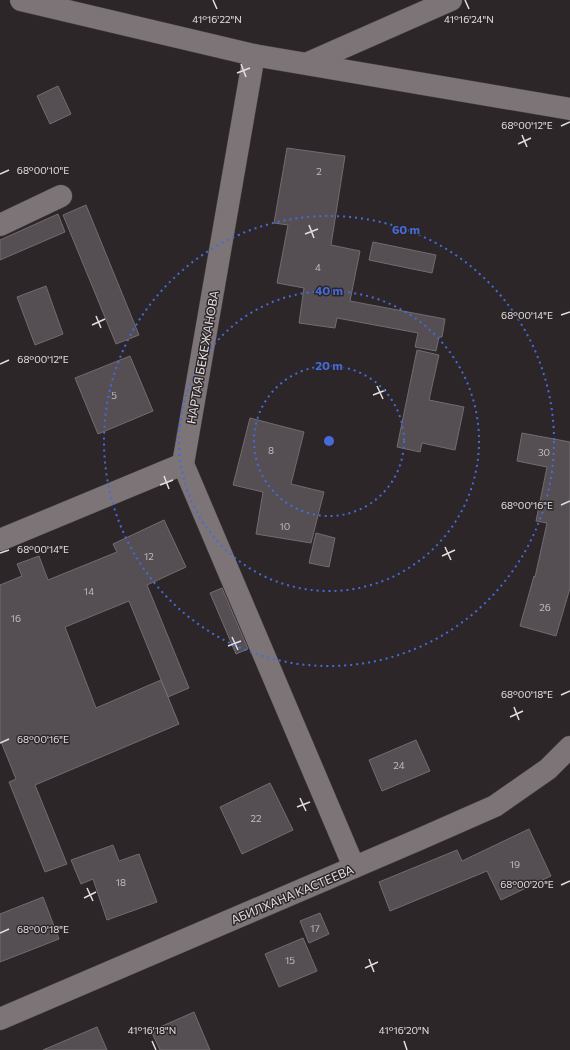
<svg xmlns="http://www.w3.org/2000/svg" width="570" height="1050" viewBox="0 0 570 1050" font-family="Commissioner,sans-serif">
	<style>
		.building { fill: #554f53; stroke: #716c70; fill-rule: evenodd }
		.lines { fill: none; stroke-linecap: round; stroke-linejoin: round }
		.minor-casing { stroke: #464143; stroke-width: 23 }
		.minor { stroke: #7c7477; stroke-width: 22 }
		.ticks { fill: none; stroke: #e3dfe0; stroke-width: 1.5 }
		.ring { fill: none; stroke: #456bda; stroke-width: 2; stroke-dasharray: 2 4 }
		.labels { text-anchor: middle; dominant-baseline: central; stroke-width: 3; stroke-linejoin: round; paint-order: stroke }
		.number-label { font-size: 10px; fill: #c0bbbd }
		.street-label { font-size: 12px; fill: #e3dfe0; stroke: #2c2628 }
		.ticks-label { font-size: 10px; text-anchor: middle; fill: #e3dfe0; stroke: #2c2628; stroke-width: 3; stroke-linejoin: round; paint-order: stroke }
		.centre { fill: #456bda; stroke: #2c2628; stroke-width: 2 }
		.ring-label { font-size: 12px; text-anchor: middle; font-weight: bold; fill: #456bda; stroke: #2c2628; stroke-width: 3; stroke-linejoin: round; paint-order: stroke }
	</style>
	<rect width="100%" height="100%" fill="#2c2628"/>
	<g class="building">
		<path d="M 58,86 L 71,114 L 50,124 L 37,96 Z"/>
		<path d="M 287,148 L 345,156 L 331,245 L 360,251 L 350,301 L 445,319 L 442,337 L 439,337 L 436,351 L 415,347 L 418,333 L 337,318 L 335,328 L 299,323 L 304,288 L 277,283 L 288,225 L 274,223 Z"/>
		<path d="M 86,205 L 139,335 L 116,344 L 63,215 Z"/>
		<path d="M 58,214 L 65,232 L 0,260 L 0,240 Z"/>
		<path d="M 373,242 L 436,255 L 432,273 L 369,260 Z"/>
		<path d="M 46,286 L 63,334 L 35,345 L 17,297 Z"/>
		<path d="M 417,350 L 439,355 L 429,400 L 464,407 L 455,450 L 422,443 L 420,452 L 397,447 Z"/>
		<path d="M 130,356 L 153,411 L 98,434 L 75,378 Z"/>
		<path d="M 250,418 L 304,432 L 291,484 L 324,492 L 311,543 L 256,534 L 263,492 L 233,485 Z"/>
		<path d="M 522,433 L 570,442 L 570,588 L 556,636 L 520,626 L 534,576 L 535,577 L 547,523 L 536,521 L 547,467 L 517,461 Z"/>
		<path d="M 164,520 L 186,567 L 147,585 L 189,688 L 168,697 L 179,724 L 35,785 L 67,864 L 45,872 L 9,782 L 16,779 L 0,739 L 0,585 L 22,576 L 17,564 L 39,556 L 48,580 L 117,552 L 113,544 ZM 129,601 L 168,697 L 161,680 L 96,708 L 65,627 Z"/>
		<path d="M 316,533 L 335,538 L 329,567 L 309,563 Z"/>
		<path d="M 222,588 L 248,649 L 236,654 L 210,593 Z"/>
		<path d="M 416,740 L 430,771 L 382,791 L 369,760 Z"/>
		<path d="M 270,783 L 293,830 L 242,854 L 220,807 Z"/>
		<path d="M 529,829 L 551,876 L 501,900 L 487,871 L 390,911 L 379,882 L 457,850 L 462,861 Z"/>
		<path d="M 113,845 L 119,861 L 139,854 L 157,902 L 107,920 L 93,879 L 81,884 L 71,860 Z"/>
		<path d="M 43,897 L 59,939 L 0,962 L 0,914 Z"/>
		<path d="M 320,913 L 329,934 L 309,943 L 300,921 Z"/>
		<path d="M 303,938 L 317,971 L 279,987 L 265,954 Z"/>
		<path d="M 194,1012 L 210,1050 L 160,1050 L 151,1031 Z"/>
		<path d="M 97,1027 L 107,1050 L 43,1050 Z"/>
	</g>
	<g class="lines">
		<g class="minor-casing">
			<g id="minor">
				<path d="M 21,0 L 254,55 L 570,109"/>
				<path d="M 308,63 L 451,0"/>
				<path d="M 0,225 L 61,196"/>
				<path d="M 183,464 L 354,867"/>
				<path d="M 183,464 L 254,55"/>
				<path d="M 0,540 L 183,464"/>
				<path d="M 0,1019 L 420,839 L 495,806 L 548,769 L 570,747"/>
			</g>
		</g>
		<use href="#minor" class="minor"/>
	</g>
	<path class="ticks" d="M 213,0 L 217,9M 465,0 L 469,9M 241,64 L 246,77M 237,73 L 250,68M 561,126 L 570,122M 522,135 L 527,147M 518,144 L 531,138M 0,174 L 9,170M 309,225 L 314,238M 305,234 L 318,229M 561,315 L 570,312M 96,316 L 101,328M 92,325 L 105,319M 0,364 L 9,360M 377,386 L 383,399M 373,395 L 386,390M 164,476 L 169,489M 160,485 L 173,480M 561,505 L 570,501M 445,547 L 451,560M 0,553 L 9,550M 442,556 L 455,550M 232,637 L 238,650M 228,646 L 241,641M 561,695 L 570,691M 514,707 L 519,720M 510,717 L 523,711M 0,743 L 9,739M 300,798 L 306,811M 297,807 L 310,802M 561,885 L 570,881M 87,888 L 93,901M 84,898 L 96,892M 0,933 L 9,929M 369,959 L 374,972M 365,968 L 378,962M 152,1041 L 156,1050M 404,1041 L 407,1050"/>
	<g class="ring">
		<circle cx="329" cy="441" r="75"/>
		<circle cx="329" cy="441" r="150"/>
		<circle cx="329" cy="441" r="225"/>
	</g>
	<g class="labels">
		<g class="number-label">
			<text x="319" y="171">2</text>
			<text x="318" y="267">4</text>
			<text x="114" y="395">5</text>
			<text x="271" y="450">8</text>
			<text x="544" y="452">30</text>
			<text x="285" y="526">10</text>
			<text x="149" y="556">12</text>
			<text x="89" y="591">14</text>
			<text x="545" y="607">26</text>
			<text x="16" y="618">16</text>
			<text x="399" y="765">24</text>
			<text x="256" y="818">22</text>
			<text x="515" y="864">19</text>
			<text x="121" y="882">18</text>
			<text x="315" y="928">17</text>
			<text x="290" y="960">15</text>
		</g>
		<g class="street-label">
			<text transform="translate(202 357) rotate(-80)">НАРТАЯ БЕКЕЖАНОВА</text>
			<text transform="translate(292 894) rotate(-23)">АБИЛХАНА КАСТЕЕВА</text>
		</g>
	</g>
	<g class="ticks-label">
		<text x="217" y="23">41°16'22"N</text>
		<text x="469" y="23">41°16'24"N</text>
		<text x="527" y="129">68°00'12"E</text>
		<text x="43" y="174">68°00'10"E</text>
		<text x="527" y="319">68°00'14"E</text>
		<text x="43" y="363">68°00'12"E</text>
		<text x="527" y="509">68°00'16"E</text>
		<text x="43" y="553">68°00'14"E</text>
		<text x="527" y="698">68°00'18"E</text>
		<text x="43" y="743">68°00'16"E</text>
		<text x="527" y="888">68°00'20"E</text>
		<text x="43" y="933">68°00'18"E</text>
		<text x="152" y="1034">41°16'18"N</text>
		<text x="404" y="1034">41°16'20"N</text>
	</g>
	<circle cx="329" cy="441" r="6" class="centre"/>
	<g class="ring-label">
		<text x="406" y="234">60 m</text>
		<text x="329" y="295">40 m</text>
		<text x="329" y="370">20 m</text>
	</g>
</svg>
